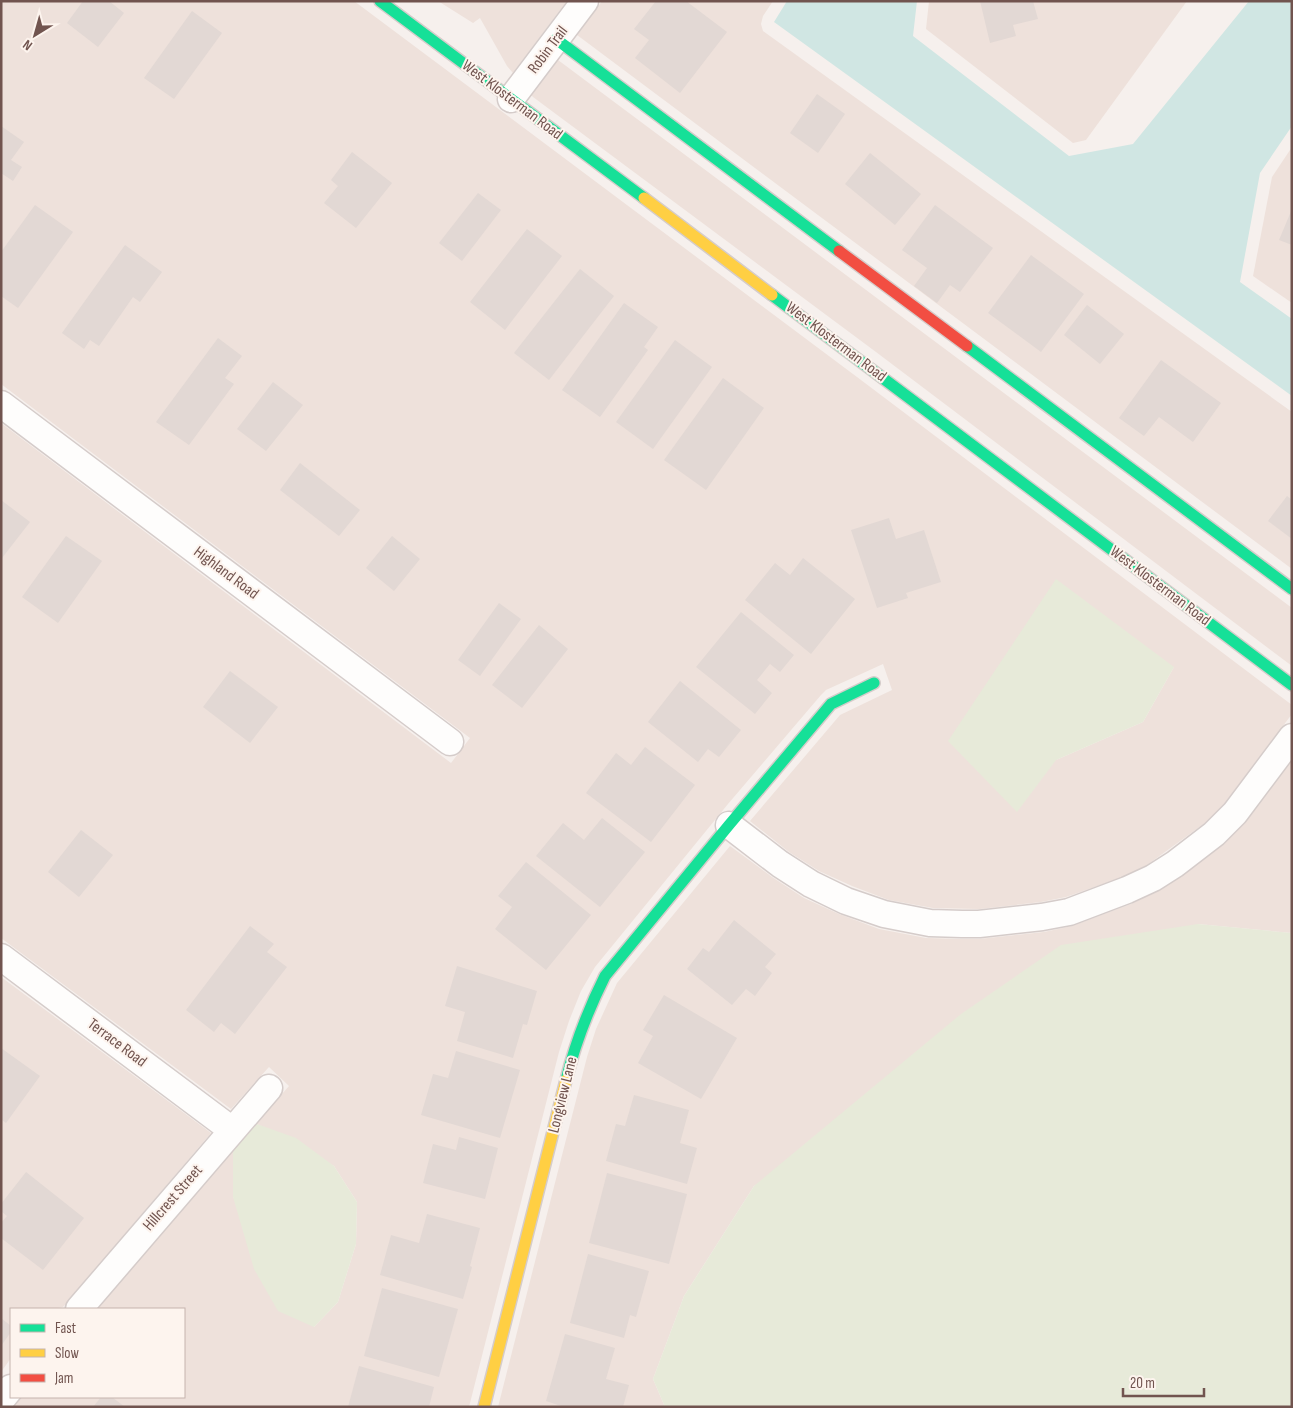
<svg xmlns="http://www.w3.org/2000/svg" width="1293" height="1408" viewBox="0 0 1293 1408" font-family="'Sofia Sans Condensed',sans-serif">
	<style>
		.residential { fill: #eee1db; fill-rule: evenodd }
		.green { fill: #e7ead9 }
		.water { fill: #d0e6e3 }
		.building { fill: #e2d8d4 }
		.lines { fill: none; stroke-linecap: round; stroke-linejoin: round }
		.street-casing { stroke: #d5ccca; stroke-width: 29 }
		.fast-casing { stroke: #d5ccca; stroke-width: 14 }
		.slow-casing { stroke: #d5ccca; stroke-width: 14 }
		.jam-casing { stroke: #d5ccca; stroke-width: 14 }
		.street { stroke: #fefdfc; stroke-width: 26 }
		.fast { stroke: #16e098; stroke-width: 11 }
		.slow { stroke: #ffcf43; stroke-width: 11 }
		.jam { stroke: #f24e42; stroke-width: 11 }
		.labels { text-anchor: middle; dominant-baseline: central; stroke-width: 4; stroke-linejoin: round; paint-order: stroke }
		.street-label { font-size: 16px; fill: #71544f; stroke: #fdf4ee }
	</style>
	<rect width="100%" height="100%" fill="#f6f0ed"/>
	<g class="residential">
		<path d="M 1,1 L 354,1 L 857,377 L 1292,705 L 1292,714 L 1224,804 L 1205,823 L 1147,865 L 1123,877 L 1066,897 L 1041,902 L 980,909 L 933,908 L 889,900 L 852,886 L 819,871 L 789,852 L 750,821 L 840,715 L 892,690 L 883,664 L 826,690 L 821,695 L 728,804 L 595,967 L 581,991 L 569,1021 L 559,1052 L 469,1407 L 14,1407 L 22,1397 L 184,1397 L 184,1309 L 97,1309 L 233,1150 L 233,1197 L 314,1327 L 338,1302 L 356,1244 L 357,1202 L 334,1166 L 257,1124 L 252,1128 L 289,1086 L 269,1067 L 231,1109 L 1,938 L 1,423 L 451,763 L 470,738 L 1,384 ZM 1174,667 L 1143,722 L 1056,760 Z"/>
		<path d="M 438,1 L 567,1 L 513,73 L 507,66 L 480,18 L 473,23 Z"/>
		<path d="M 602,1 L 773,1 L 763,16 L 761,24 L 763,31 L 1292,412 L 1292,569 L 577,35 Z"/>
		<path d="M 929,1 L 1187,1 L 1086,140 L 1073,143 L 926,29 Z"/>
		<path d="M 558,60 L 1292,608 L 1292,666 L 876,352 L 533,97 L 531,95 Z"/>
		<path d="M 1292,147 L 1292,303 L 1253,276 L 1272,177 Z"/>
		<path d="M 1292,760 L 1292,933 L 1198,924 L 754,1186 L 684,1296 L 653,1379 L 665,1407 L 498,1407 L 587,1057 L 596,1029 L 617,983 L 730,846 L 772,877 L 804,898 L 839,914 L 879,929 L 926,938 L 960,939 L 979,939 L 1044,932 L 1072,926 L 1131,904 L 1160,890 L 1224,844 L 1246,822 Z"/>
		<path d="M 1,977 L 211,1133 L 63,1307 L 54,1309 L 11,1309 L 11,1358 L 1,1372 Z"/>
	</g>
	<g class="green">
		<path d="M 1056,579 L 1174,667 L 1143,722 L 1056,760 L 1017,812 L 948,741 Z"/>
		<path d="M 1198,924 L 1292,933 L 1292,1407 L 665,1407 L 653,1379 L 684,1296 L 754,1186 L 961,1014 L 1061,945 Z"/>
		<path d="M 257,1124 L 296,1138 L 334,1166 L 357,1202 L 356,1244 L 338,1302 L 314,1327 L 278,1311 L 254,1269 L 233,1197 L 233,1150 Z"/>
	</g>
	<path class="water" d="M 787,1 L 917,1 L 913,36 L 1069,156 L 1133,144 L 1249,1 L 1292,1 L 1292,126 L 1260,173 L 1240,282 L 1292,319 L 1292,396 L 774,22 Z"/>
	<g class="building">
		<path d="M 83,1 L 109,1 L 124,13 L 98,47 L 67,23 Z"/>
		<path d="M 656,1 L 686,1 L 727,32 L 680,93 L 635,58 L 649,40 L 634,29 Z"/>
		<path d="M 980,1 L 1033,1 L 1038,19 L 1013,25 L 1016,36 L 990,43 Z"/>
		<path d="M 192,11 L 222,33 L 174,99 L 144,78 Z"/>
		<path d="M 817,94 L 845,114 L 818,153 L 790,133 Z"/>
		<path d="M 1,126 L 24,142 L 11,160 L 22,167 L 13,181 L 1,173 Z"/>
		<path d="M 352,152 L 392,183 L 356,228 L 324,203 L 338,186 L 331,180 Z"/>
		<path d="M 870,153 L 921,194 L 895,225 L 845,184 Z"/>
		<path d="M 478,193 L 501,210 L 462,261 L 439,243 Z"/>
		<path d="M 35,205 L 73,232 L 18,308 L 1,296 L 1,252 Z"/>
		<path d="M 935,205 L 993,248 L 960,292 L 950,285 L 937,303 L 914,286 L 927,268 L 902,250 Z"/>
		<path d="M 1292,209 L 1292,245 L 1279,240 Z"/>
		<path d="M 527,229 L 562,256 L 505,330 L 470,302 Z"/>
		<path d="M 125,245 L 162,272 L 140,302 L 133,297 L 99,346 L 90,340 L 84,349 L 62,333 Z"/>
		<path d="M 1031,255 L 1084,294 L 1041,352 L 988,313 Z"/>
		<path d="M 580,269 L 614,296 L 549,380 L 514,353 Z"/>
		<path d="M 624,303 L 658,327 L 644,347 L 648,350 L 600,417 L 562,390 Z"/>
		<path d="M 1087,305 L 1124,334 L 1100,364 L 1064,335 Z"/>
		<path d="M 218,338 L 242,356 L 225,378 L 234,384 L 189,445 L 156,422 Z"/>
		<path d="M 675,340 L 712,367 L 653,449 L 616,422 Z"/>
		<path d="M 1161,360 L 1221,403 L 1193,442 L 1159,417 L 1144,436 L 1119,418 Z"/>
		<path d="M 723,378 L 764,408 L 706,490 L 664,460 Z"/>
		<path d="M 273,382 L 303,405 L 266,451 L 237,429 Z"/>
		<path d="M 300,463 L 360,510 L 339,536 L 280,490 Z"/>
		<path d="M 1287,496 L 1292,500 L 1292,539 L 1268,521 Z"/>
		<path d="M 1,500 L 30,522 L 2,558 L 1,557 Z"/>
		<path d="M 889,518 L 896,539 L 924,530 L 941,582 L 906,593 L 908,598 L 877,608 L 851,530 Z"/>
		<path d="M 66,536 L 102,561 L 58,623 L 22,597 Z"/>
		<path d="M 392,536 L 420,559 L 394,591 L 366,568 Z"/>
		<path d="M 803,558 L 855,599 L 811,654 L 745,600 L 775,563 L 790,575 Z"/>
		<path d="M 499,603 L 521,619 L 480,676 L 458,660 Z"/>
		<path d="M 741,612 L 794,655 L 780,672 L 770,664 L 757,680 L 772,693 L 755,714 L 696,667 Z"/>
		<path d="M 539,625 L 568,649 L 522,708 L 492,685 Z"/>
		<path d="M 230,671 L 278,707 L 250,743 L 203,707 Z"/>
		<path d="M 680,681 L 741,730 L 719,757 L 708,749 L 698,762 L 648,722 Z"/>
		<path d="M 645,747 L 695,785 L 651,842 L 586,793 L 616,753 L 631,765 Z"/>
		<path d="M 602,818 L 645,852 L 600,907 L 536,856 L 563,823 L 584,840 Z"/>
		<path d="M 81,830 L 113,855 L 79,897 L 48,872 Z"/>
		<path d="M 526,862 L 591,915 L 546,970 L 495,929 L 512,907 L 498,896 Z"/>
		<path d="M 734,920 L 776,954 L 765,967 L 772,973 L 755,996 L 746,989 L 732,1005 L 687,969 L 703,948 L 709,952 Z"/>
		<path d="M 250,926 L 274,944 L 267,952 L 287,967 L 235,1034 L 221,1023 L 214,1032 L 186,1010 Z"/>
		<path d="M 457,966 L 537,991 L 527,1025 L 523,1024 L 513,1058 L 457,1041 L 465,1012 L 445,1006 Z"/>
		<path d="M 664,995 L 737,1038 L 701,1099 L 638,1063 L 653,1036 L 643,1030 Z"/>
		<path d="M 1,1048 L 40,1076 L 6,1123 L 1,1119 Z"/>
		<path d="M 456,1051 L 520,1070 L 500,1138 L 421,1115 L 433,1074 L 448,1078 Z"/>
		<path d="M 634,1095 L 689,1110 L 680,1143 L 697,1148 L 687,1184 L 606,1161 L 616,1124 L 625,1126 Z"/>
		<path d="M 459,1137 L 498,1148 L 485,1199 L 423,1183 L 433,1144 L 456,1150 Z"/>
		<path d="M 26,1172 L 84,1218 L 43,1270 L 1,1238 L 1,1223 L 7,1216 L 1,1211 L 1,1204 Z"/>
		<path d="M 607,1173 L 687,1194 L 669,1264 L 589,1243 Z"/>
		<path d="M 427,1214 L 480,1228 L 470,1266 L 472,1267 L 463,1299 L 380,1275 L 391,1235 L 419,1243 Z"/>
		<path d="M 588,1254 L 649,1271 L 636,1317 L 630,1315 L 624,1338 L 570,1323 Z"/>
		<path d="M 382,1288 L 458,1309 L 439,1377 L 364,1356 Z"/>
		<path d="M 1,1318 L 11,1326 L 11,1332 L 1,1346 Z"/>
		<path d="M 565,1334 L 615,1348 L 606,1379 L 629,1385 L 623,1407 L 564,1407 L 546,1401 Z"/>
		<path d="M 359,1366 L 434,1387 L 429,1407 L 348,1407 Z"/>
		<path d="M 101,1397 L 112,1397 L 125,1407 L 93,1407 Z"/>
	</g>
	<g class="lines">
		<g class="street-casing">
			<g id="street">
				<path d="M 511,99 L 585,1"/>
				<path d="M 1,404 L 450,742"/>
				<path d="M 729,825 L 780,864 L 811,884 L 846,901 L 884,914 L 930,923 L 962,924 L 979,924 L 1042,917 L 1069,912 L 1127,890 L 1153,878 L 1175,864 L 1214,834 L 1235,813 L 1292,737"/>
				<path d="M 1,957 L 232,1130"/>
				<path d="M 79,1309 L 269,1088"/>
				<path d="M 1,1400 L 11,1388"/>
			</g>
		</g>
		<g class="fast-casing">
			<g id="fast">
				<path d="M 380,1 L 644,198"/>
				<path d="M 556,39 L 839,251"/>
				<path d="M 772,295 L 1292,685"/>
				<path d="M 967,346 L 1292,589"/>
				<path d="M 566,1080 C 575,1044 588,1010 605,976 L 729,825 L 831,704 L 874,683"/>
			</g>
		</g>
		<g class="slow-casing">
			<g id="slow">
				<path d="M 644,198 L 772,295"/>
				<path d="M 484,1407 L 566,1080"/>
			</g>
		</g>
		<g class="jam-casing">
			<path id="jam" d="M 839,251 L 967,346"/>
		</g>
		<use href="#street" class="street"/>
		<use href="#fast" class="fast"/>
		<use href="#slow" class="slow"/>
		<use href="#jam" class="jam"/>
	</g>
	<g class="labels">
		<g class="street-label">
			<text transform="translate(548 50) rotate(-53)">Robin Trail</text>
			<text transform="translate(512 100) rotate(37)">West Klosterman Road</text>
			<text transform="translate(836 342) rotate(37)">West Klosterman Road</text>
			<text transform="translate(226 573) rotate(37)">Highland Road</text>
			<text transform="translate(1160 586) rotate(37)">West Klosterman Road</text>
			<text transform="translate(117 1043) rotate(37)">Terrace Road</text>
			<text transform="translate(563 1095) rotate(-76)">Longview Lane</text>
			<text transform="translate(173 1198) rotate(-49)">Hillcrest Street</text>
		</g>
	</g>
	<rect width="1293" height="1408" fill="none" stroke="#71544f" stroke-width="5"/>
	<rect x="10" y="1308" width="175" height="90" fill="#fdf4ee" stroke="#c5b4ae"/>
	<rect x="20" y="1324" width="25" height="8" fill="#16e098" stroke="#c5b4ae"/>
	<text x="55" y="1333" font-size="15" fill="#71544f">Fast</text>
	<rect x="20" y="1349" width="25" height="8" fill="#ffcf43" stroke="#c5b4ae"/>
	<text x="55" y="1358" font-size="15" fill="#71544f">Slow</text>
	<rect x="20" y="1374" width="25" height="8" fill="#f24e42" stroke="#c5b4ae"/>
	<text x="55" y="1383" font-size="15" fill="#71544f">Jam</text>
	<g transform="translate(35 35) rotate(217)" stroke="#fdf4ee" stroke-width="4" paint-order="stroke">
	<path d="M0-4L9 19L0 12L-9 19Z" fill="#71544f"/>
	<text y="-8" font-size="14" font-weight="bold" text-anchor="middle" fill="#71544f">N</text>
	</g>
	<path d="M1123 1388v8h81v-8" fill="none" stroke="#71544f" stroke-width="2.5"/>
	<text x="1130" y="1388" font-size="15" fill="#71544f" stroke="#fdf4ee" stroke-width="4" paint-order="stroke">20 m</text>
</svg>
